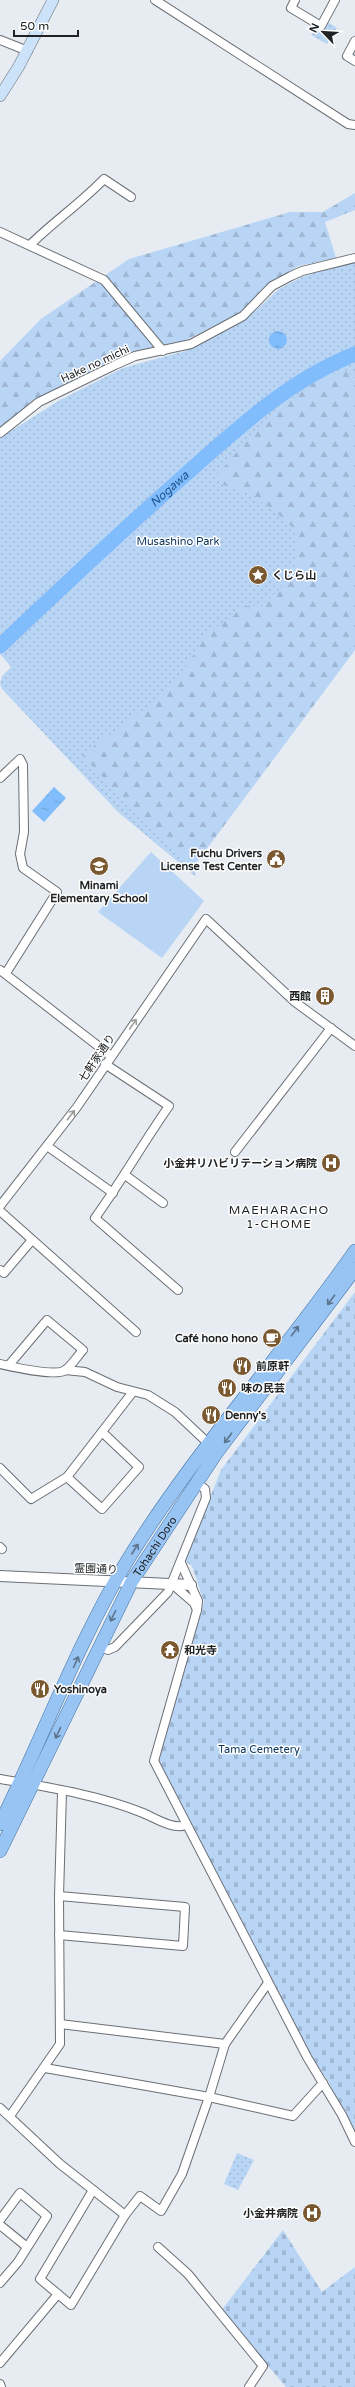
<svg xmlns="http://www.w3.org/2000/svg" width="355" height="2387" viewBox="0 0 355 2387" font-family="'Varela Round','Noto Sans JP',sans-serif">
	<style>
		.green { fill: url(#green-dots) }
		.forest { fill: url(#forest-firs) }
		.cemetery { fill: url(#cemetery-stones) }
		.pitch { fill: #b9d5f5 }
		.water { fill: url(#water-ripples) }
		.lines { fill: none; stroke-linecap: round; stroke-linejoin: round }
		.river { stroke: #81bcfc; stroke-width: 15 }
		.minor-casing { stroke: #6b6f74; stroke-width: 10 }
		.tertiary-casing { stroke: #6b6f74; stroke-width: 12 }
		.secondary-casing { stroke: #6b6f74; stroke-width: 12 }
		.primary-casing { stroke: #4172a5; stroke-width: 14 }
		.minor { stroke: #fff; stroke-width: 8 }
		.tertiary { stroke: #fff; stroke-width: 10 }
		.secondary { stroke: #cbe2f9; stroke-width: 11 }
		.primary { stroke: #98c4f3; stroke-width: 13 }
		.oneway { stroke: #9b9c9c }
		.oneway2 { stroke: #5c738c }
		.labels { text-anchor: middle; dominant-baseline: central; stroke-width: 3; stroke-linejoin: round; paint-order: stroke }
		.street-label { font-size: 11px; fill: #202224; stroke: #fff }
		.park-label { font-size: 11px; fill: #0b355d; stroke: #fff }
		.poi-label { font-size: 11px; font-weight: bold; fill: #202224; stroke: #fff; text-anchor: start }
		.water-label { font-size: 12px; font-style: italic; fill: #1d5892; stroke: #fff }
		.neighbourhood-label { font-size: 12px; letter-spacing: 1px; fill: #202224; stroke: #fff }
	</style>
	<defs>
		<pattern id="green-dots" width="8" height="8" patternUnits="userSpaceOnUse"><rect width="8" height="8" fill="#b9d5f5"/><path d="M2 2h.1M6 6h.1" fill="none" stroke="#9fb7d2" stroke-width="1.8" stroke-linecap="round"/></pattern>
		<pattern id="forest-firs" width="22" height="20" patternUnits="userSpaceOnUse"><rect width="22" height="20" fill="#b9d5f5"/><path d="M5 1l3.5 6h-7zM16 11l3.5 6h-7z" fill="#9fb7d2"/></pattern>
		<pattern id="cemetery-stones" width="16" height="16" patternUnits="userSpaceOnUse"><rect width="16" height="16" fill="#b9d5f5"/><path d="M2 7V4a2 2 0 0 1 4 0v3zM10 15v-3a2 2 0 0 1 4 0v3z" fill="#9fb7d2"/></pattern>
		<pattern id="water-ripples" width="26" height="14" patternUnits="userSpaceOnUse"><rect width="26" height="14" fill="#81bcfc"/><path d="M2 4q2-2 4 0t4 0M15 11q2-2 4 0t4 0" fill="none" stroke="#6fa1d8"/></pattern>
	</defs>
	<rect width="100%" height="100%" fill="#e6ecf2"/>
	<g class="green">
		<path d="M 326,21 L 337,28 L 327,44 L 311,35 L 317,26 Z"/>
		<path d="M 355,262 L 355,643 L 198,842 L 195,876 L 118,812 L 3,690 L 0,684 L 2,676 L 11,667 L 0,654 L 0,438 L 60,400 L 123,368 L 185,351 L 207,341 L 246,319 L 279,289 L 302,277 L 333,266 Z"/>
		<path d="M 237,2153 L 254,2160 L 238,2190 L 224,2184 Z"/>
	</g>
	<g class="forest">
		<path d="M 355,193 L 355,210 L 325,222 L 336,258 L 298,266 L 269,285 L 242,314 L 173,346 L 129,355 L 0,429 L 0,361 L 41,319 L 129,259 L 290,212 L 323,212 Z"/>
		<path d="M 344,369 L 355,378 L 355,650 L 191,870 L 82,755 L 154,702 L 185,668 L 206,635 L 233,616 L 242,606 L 262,606 C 293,577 299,572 294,529 C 272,507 254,493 223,485 L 217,475 L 244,444 L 307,386 Z"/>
	</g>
	<g class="cemetery">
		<path d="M 355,1292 L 355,2133 L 327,2079 L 310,2057 L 158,1763 L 157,1757 L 204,1602 L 192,1566 L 185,1561 L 221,1470 Z"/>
		<path d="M 283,2230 L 322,2292 L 355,2267 L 355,2387 L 286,2387 L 221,2311 Z"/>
	</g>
	<path class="pitch" d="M 151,852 L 204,901 L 162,958 L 98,912 Z"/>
	<g class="water">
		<circle cx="278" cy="340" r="9"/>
		<path d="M 54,787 L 66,798 L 44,822 L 32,811 Z"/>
	</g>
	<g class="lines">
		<path class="river" id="s1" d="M 0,646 C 61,588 123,530 186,474 C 238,428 289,380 355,354"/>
		<g class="minor-casing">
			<g id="minor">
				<path d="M 155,0 L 348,124 L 355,125"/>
				<path d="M 295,0 L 291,8 L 321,26 L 335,0"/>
				<path d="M 0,40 L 28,51"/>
				<path d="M 355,41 L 347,56 L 355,61"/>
				<path d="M 0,232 L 104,280 L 163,351"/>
				<path d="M 30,245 C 53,222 81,203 104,179 L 131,197"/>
				<path d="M 0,433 L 39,402 L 115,365 L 135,356 L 191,344 L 243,316 L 272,286 L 291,276 L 302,271 L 355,258"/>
				<path d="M 0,778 L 20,759 L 23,765 L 24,832 L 20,854 L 23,868 L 57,892 L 6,973"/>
				<path d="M 0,970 L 111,1056"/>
				<path d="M 105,1064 L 169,1106 C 143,1143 121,1182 95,1218 L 178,1290"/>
				<path d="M 47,1146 L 113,1193"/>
				<path d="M 235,1152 L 331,1028"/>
				<path d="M 125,1175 L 163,1203"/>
				<path d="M 0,1206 L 77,1107 L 206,919 L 295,1002 L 355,1046"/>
				<path d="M 0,1211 L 136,1332"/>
				<path d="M 0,1270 L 4,1273 L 32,1240"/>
				<path d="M 0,1364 C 13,1367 52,1376 64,1371 C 71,1367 78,1355 83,1350 L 47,1320 L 9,1365"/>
				<path d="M 65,1370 L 85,1372 L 117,1387 L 148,1395 L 175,1412 L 209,1444"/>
				<path d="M 0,1468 L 31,1499 L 67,1477 L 132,1393"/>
				<path d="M 67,1477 L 102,1509 L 139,1467 L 102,1432"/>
				<path d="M 0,1547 L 2,1549"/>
				<path d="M 181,1563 L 198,1601 L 197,1610 L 154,1761 L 307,2057 L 342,2115 L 355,2142"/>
				<path d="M 172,1584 L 194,1603 L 197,1610"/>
				<path d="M 99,1646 L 108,1650 L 115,1647 L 168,1592 L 206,1498 L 205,1489 L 197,1483"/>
				<path d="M 0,1779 C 47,1787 99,1795 143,1813 C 155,1818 173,1830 186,1825"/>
				<path d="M 59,1935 L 183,1946 L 185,1907 L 59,1896"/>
				<path d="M 60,2024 L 225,2044"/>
				<path d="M 45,2068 L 209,2097 L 293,2116 L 323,2083"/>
				<path d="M 0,2108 L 60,2164 L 125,2215"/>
				<path d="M 10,2116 L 60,2044 L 59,1896 L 62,1792"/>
				<path d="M 93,2190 L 40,2279 L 71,2305 L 125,2215 L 140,2196 L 161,2211 L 182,2174 L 209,2097 L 225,2044 L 268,1983"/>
				<path d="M 0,2220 L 20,2193 L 47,2216 L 18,2262 L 0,2283"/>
				<path d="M 0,2225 L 27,2247"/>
				<path d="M 158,2247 L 188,2274 L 263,2366 L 249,2387"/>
				<path d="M 0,2363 L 58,2294"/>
				<path d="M 0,2384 L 1,2387"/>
			</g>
		</g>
		<g class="tertiary-casing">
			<path id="tertiary" d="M 0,1576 L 191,1585"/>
		</g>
		<g class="secondary-casing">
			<path id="secondary" d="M 0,96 L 19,66 L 53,0"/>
		</g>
		<g class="primary-casing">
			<g id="primary">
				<path d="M 0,1824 C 43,1737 77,1644 127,1561 C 194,1452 282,1356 355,1251"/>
				<path id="s2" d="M 0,1851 L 132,1581 L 217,1452 L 355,1269"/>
			</g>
		</g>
		<use href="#minor" class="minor"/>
		<use href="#tertiary" class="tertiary"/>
		<use href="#secondary" class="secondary"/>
		<use href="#primary" class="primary"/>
	</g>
	<defs><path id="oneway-shaft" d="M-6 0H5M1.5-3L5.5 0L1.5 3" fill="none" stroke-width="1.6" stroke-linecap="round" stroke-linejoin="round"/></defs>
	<g class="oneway">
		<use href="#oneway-shaft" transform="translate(133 1024) rotate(-56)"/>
		<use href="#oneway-shaft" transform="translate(71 1115) rotate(-52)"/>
	</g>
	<g class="oneway2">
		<use href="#oneway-shaft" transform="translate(331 1300) rotate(127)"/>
		<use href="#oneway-shaft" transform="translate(295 1331) rotate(-53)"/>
		<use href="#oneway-shaft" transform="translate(228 1438) rotate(127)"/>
		<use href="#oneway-shaft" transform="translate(135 1549) rotate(-57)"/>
		<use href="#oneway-shaft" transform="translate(113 1616) rotate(116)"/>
		<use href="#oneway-shaft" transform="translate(76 1662) rotate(-66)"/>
		<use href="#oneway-shaft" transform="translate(58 1733) rotate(115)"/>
	</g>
	<defs>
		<g id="sight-disc" transform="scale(1)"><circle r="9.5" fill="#7a5930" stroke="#fff"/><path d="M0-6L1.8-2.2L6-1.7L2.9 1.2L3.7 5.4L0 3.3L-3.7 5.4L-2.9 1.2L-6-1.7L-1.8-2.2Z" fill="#fff"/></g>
		<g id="civic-disc" transform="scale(1)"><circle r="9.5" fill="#7a5930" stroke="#fff"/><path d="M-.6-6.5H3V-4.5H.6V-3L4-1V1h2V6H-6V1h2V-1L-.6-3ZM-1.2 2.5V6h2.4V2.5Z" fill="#fff"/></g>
		<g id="school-disc" transform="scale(1)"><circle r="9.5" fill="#7a5930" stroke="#fff"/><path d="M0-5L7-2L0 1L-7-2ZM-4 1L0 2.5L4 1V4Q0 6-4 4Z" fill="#fff"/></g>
		<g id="building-disc" transform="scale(1)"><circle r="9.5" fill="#7a5930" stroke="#fff"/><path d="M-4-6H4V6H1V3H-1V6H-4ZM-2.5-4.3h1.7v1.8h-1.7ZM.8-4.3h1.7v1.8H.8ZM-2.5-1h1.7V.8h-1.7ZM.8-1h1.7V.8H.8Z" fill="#fff"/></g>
		<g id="hospital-disc" transform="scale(1)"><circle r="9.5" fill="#7a5930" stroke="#fff"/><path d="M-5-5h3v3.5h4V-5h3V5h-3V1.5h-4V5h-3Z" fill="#fff"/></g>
		<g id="cafe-disc" transform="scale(1)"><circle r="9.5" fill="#7a5930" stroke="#fff"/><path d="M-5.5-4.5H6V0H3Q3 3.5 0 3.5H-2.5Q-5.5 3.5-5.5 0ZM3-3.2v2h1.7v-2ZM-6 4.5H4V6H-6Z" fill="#fff"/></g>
		<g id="restaurant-disc" transform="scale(1)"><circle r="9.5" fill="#7a5930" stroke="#fff"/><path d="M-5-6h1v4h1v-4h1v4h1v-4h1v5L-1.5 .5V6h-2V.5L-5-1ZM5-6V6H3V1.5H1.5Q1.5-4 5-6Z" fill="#fff"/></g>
		<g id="temple-disc" transform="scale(1)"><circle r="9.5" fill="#7a5930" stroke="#fff"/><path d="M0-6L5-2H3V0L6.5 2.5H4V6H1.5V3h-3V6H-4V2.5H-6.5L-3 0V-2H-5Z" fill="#fff"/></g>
	</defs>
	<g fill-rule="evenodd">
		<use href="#sight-disc" x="258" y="575"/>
		<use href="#civic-disc" x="276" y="859"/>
		<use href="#school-disc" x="99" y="866"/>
		<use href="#building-disc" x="325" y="996"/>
		<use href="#hospital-disc" x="331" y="1163"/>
		<use href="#cafe-disc" x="272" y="1338"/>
		<use href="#restaurant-disc" x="242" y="1366"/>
		<use href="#restaurant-disc" x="227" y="1388"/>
		<use href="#restaurant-disc" x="211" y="1415"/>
		<use href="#temple-disc" x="170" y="1650"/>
		<use href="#restaurant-disc" x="40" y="1689"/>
		<use href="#hospital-disc" x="312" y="2213"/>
	</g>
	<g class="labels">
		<g class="street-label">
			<text transform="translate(95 364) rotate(-25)">Hake no michi</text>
			<text transform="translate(97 1058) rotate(-56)">七軒家通り</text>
			<text stroke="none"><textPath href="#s2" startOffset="342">Tohachi Doro</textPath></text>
			<text transform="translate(96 1569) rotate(2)">霊園通り</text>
		</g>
		<g class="park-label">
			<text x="178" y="541">Musashino Park</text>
			<text x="259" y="1749">Tama Cemetery</text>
		</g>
		<g class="poi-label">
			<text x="272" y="575">くじら山</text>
			<text x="262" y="853" text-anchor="end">Fuchu Drivers<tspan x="262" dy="13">License Test Center</tspan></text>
			<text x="99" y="885" text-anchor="middle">Minami<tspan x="99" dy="13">Elementary School</tspan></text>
			<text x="311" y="996" text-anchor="end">西館</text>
			<text x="317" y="1163" text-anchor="end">小金井リハビリテーション病院</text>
			<text x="258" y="1338" text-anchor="end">Café hono hono</text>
			<text x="256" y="1366">前原軒</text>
			<text x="241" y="1388">味の民芸</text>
			<text x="225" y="1415">Denny's</text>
			<text x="184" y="1650">和光寺</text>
			<text x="54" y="1689">Yoshinoya</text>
			<text x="298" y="2213" text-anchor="end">小金井病院</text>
		</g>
		<g class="water-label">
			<text stroke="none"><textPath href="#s1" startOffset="231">Nogawa</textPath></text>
		</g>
		<g class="neighbourhood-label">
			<text x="279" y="1210">MAEHARACHO<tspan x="279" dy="14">1-CHOME</tspan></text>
		</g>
	</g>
	<g transform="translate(323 32) rotate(295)" stroke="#ffffff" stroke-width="3" paint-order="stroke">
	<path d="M0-3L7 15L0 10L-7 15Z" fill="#202224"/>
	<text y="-6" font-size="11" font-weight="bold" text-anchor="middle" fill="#202224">N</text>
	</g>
	<path d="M14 30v6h64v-6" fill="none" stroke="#202224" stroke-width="2"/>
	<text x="20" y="30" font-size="12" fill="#202224" stroke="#ffffff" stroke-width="3" paint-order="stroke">50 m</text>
</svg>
